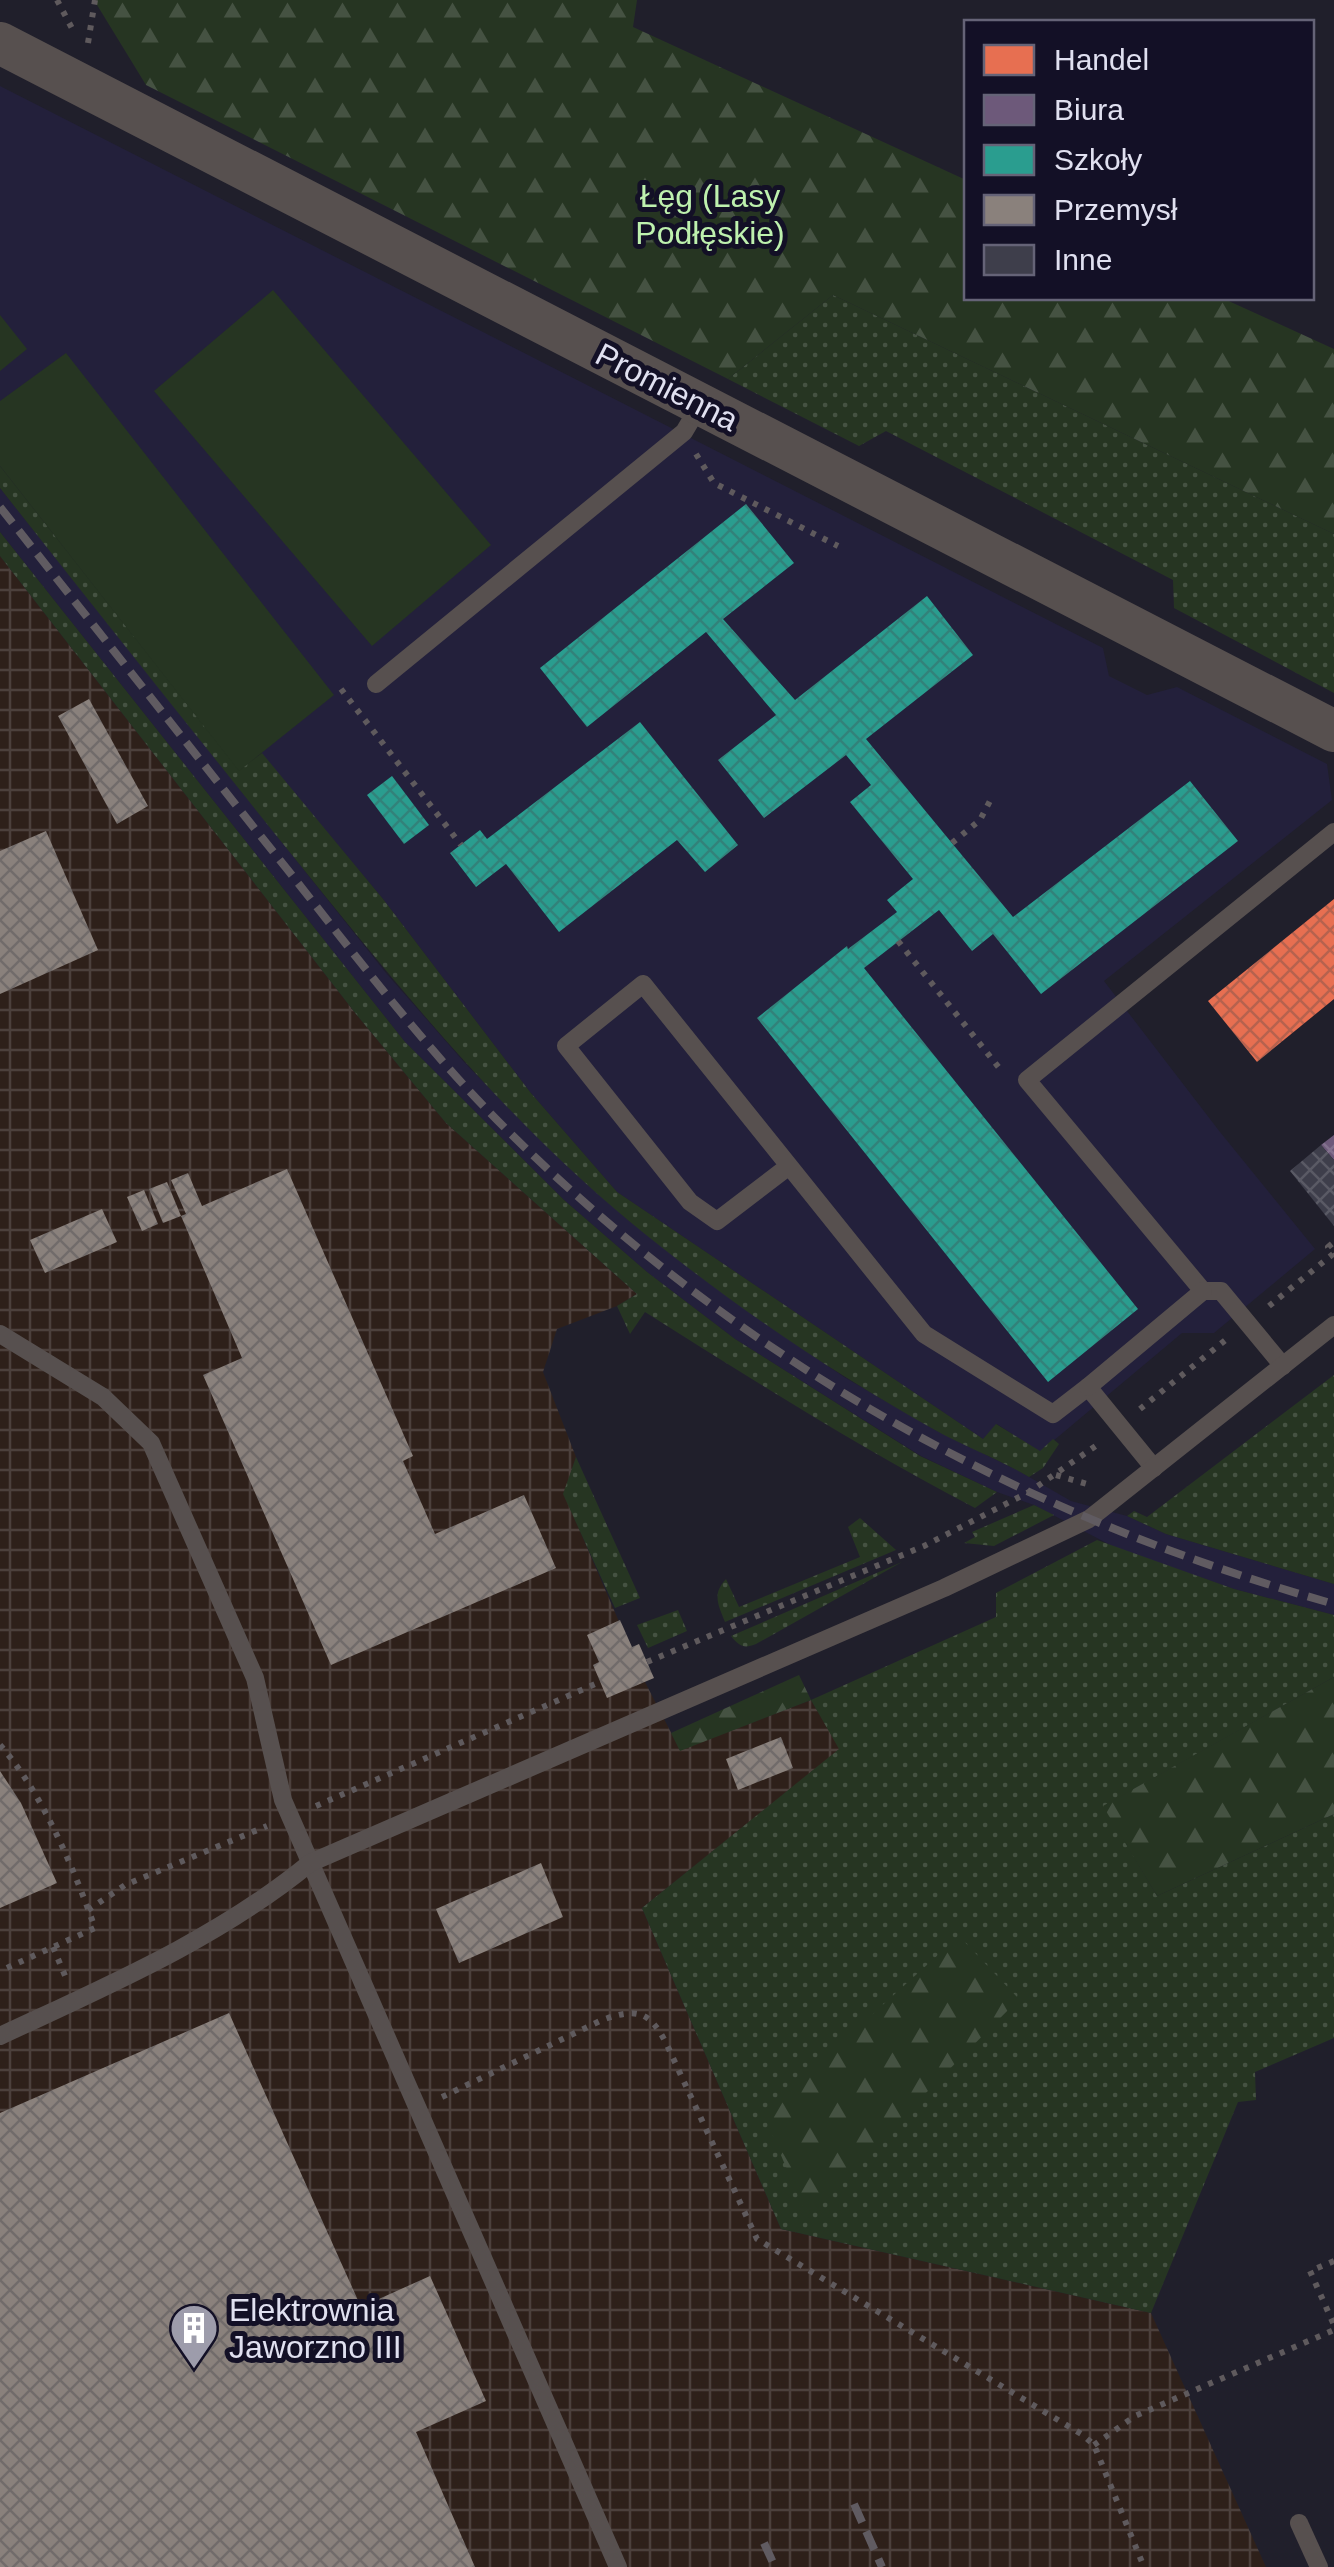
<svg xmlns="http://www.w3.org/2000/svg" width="1334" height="2567" viewBox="0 0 1334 2567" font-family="Arial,sans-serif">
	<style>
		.built { fill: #23203b }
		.industrial { fill: url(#industrial-grid) }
		.grass { fill: url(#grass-dots) }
		.forest { fill: url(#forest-firs) }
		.garden { fill: #263522 }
		.shops { fill: url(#shops-cross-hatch) }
		.offices { fill: url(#offices-cross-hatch) }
		.schools { fill: url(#schools-cross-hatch) }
		.industry { fill: url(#industry-cross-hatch) }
		.building { fill: url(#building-cross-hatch) }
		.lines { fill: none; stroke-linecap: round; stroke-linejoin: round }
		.path { stroke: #5f5a5d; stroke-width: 6; stroke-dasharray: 5 8; stroke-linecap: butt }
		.service { stroke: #57504f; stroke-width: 18 }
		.tertiary { stroke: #57504f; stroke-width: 42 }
		.rail { stroke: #605b61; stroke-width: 8; stroke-dasharray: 20 10; stroke-linecap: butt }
		.labels { text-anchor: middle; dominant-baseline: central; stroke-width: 10; stroke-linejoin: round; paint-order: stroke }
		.park-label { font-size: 32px; fill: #bef1ae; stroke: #131026 }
		.street-label { font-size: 32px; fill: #e0e0f0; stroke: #131026 }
		.poi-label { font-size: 32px; fill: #e0e0f0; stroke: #131026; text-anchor: start }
	</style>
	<defs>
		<pattern id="industrial-grid" width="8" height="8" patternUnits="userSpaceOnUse" patternTransform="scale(2.5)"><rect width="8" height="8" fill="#2e201a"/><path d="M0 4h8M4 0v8" fill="none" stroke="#4c403c"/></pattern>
		<pattern id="grass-dots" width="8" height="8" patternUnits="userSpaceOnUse" patternTransform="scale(2.5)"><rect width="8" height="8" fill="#263522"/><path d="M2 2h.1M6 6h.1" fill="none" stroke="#455242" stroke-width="1.8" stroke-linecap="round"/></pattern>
		<pattern id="forest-firs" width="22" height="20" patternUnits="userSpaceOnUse" patternTransform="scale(2.5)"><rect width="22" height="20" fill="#263522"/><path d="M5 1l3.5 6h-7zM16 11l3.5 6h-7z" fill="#455242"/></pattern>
		<pattern id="shops-cross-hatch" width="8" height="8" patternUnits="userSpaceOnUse" patternTransform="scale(2.5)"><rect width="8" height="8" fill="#e76f51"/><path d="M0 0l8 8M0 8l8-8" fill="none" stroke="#b6624e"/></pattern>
		<pattern id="offices-cross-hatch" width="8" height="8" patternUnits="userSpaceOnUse" patternTransform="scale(2.5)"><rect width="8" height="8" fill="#6d597a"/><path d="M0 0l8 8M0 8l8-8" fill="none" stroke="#82718d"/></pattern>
		<pattern id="schools-cross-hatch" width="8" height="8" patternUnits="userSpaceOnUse" patternTransform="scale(2.5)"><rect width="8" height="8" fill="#2a9d8f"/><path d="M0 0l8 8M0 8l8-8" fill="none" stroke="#32827a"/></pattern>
		<pattern id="industry-cross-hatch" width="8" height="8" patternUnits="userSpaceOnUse" patternTransform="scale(2.5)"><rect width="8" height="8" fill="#8a817c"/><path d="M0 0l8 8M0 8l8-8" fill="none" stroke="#716b6a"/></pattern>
		<pattern id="building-cross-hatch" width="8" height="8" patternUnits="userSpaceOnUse" patternTransform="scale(2.5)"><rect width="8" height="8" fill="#3e3e4b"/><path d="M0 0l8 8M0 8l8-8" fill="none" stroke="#5a5a65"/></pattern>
	</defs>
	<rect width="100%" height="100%" fill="#201f2b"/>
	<g class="built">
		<path d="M 0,86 L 1103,648 L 1109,676 L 1147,695 L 1177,687 L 1327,764 L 1332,800 L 1104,981 L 1220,1132 L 1315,1249 L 1214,1333 L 1182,1333 L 1040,1452 L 997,1424 L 983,1439 L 617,1192 L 530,1092 L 383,899 L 262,754 L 0,466 Z"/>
		<path d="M 0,488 L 386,973 L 464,1062 L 532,1132 L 628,1220 L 742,1307 L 844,1377 L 937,1431 L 1017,1470 L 1071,1501 L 1127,1516 L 1166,1534 L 1334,1584 L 1334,1615 L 1234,1589 L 1116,1548 L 1034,1505 L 997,1492 L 921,1456 L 735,1339 L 647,1272 L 564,1200 L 405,1042 L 0,532 Z"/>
	</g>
	<path class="industrial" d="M 0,556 L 356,1014 L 446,1123 L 637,1294 L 617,1306 L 557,1329 L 543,1372 L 576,1457 L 564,1494 L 645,1682 L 680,1750 L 811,1700 L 840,1749 L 642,1908 L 781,2229 L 1151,2313 L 1266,2567 L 0,2567 Z"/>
	<g class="grass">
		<path d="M 833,295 L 1334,534 L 1334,693 L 1174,608 L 1173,580 L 886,431 L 859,446 L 728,379 Z"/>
		<path d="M 0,466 L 239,770 L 262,753 L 383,899 L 530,1092 L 617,1192 L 983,1439 L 996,1424 L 1040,1451 L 1053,1439 L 1059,1444 L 1043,1468 L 1029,1477 C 999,1459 965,1447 935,1430 C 827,1370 724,1299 629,1221 C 501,1115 396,984 292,855 C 194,733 97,611 0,488 Z"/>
		<path d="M 0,532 L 405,1042 L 564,1200 L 647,1272 L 735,1339 L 920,1456 L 997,1492 L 975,1508 C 861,1449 753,1380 645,1312 L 630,1334 L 617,1306 L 637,1294 L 446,1123 L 356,1014 L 0,556 Z"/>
		<path d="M 1334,1375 L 1334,1584 L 1166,1534 L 1127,1516 L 1134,1511 L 1147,1517 Z"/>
		<path d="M 576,1457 L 640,1598 L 615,1608 L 563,1494 Z"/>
		<path d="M 1034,1505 L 1054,1515 L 994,1546 L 964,1543 L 975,1537 L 972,1532 Z"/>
		<path d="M 860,1518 L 896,1550 L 725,1622 C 718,1604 712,1594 726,1579 L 739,1607 L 860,1557 L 848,1527 Z"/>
		<path d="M 1097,1540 L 1234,1589 L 1334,1615 L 1334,1677 L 1104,1806 L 1157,1896 L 1334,1814 L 1334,2038 L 1255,2072 L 1256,2100 L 1238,2102 L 1151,2313 L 781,2229 L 642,1908 L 839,1749 L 811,1700 L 996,1617 L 996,1593 Z"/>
		<path d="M 902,1562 L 756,1644 C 744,1649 739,1646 731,1636 Z"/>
		<path d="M 678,1610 L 687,1631 L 648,1648 L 637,1625 Z"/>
	</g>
	<g class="forest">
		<path d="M 94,0 L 637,0 L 633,27 L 966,180 L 966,298 L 1222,298 L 1334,349 L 1334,534 L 833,295 L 728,379 L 146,85 Z"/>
		<path d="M 799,1675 L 811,1700 L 680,1751 L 671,1733 Z"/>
		<path d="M 1334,1677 L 1334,1814 L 1157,1896 L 1103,1806 Z"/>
		<path d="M 959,1936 L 1019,1999 L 806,2214 L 763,2113 Z"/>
	</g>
	<g class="garden">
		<path d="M 273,290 L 491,545 L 372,646 L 154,391 Z"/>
		<path d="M 0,315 L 27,349 L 0,371 Z"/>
		<path d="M 66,353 L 334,695 L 239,771 L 0,466 L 0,401 Z"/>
	</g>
	<path class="shops" d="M 1334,899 L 1334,999 L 1257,1062 L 1208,1001 Z"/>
	<path class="offices" d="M 1334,1135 L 1334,1160 L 1321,1145 Z"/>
	<g class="schools">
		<path d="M 746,504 L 794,563 L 723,619 L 795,700 L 927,596 L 973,655 L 866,739 L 1013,917 L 1190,781 L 1238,841 L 1041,994 L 993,934 L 972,951 L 939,910 L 864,968 L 1138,1309 L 1048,1382 L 757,1018 L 847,946 L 848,949 L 897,912 L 887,900 L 913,879 L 850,802 L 871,785 L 846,755 L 764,818 L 718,760 L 776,715 L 706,632 L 587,727 L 540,668 Z"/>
		<path d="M 640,722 L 738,845 L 705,872 L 677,840 L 559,932 L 506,864 L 476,887 L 450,853 L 480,830 L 487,839 Z"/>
		<path d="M 392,776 L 429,825 L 404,844 L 367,795 Z"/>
	</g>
	<g class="industry">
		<path d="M 89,699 L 148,806 L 117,824 L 58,716 Z"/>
		<path d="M 46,831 L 98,950 L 0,994 L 0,851 Z"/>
		<path d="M 287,1169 L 413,1456 L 403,1461 L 435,1534 L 524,1495 L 556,1568 L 331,1665 L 203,1375 L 242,1358 L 181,1216 L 186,1214 L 171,1180 L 188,1173 L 202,1206 Z"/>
		<path d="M 167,1182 L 181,1216 L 163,1223 L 149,1189 Z"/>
		<path d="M 144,1190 L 158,1224 L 142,1231 L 127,1197 Z"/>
		<path d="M 102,1209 L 117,1242 L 45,1273 L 30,1240 Z"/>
		<path d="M 620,1620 L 632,1647 L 639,1644 L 654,1678 L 607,1698 L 593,1665 L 599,1662 L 587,1635 Z"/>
		<path d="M 781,1737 L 793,1768 L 738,1790 L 726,1759 Z"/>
		<path d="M 0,1771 L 21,1803 L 57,1883 L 0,1908 Z"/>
		<path d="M 541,1863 L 563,1917 L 459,1963 L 436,1909 Z"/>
		<path d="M 229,2013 L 361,2307 L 430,2276 L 486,2401 L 416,2432 L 475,2567 L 0,2567 L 0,2113 Z"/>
	</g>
	<path class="building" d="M 1321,1145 L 1334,1160 L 1334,1226 L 1290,1171 Z"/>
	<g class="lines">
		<g class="path">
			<path d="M 57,0 L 75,34"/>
			<path d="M 88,43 L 95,0"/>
			<path d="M 696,454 L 714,483 L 838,546"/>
			<path d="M 341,689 L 461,845"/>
			<path d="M 952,843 L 980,820 L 993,795"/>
			<path d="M 898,941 L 1000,1069"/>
			<path d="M 1269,1306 L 1333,1254 L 1328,1247 L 1334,1242"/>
			<path d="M 1140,1409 L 1228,1338"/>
			<path d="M 1056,1475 L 1087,1484"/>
			<path d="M 647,1662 L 924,1546 L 1029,1492 L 1100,1443"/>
			<path d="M 0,1745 C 42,1792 74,1869 95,1928 L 0,1971"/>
			<path d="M 316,1806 L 600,1682"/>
			<path d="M 88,1910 L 125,1885 L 267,1826"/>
			<path d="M 53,1947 L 66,1978"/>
			<path d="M 442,2097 L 602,2020 C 636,2008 649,2010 666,2043 L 757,2239 L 1083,2435 L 1094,2445 L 1144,2567"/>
			<path d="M 1334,2261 L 1310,2271 L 1334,2325"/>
			<path d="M 1094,2445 L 1135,2416 L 1334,2330"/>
		</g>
		<g class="service">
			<path d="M 376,684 L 684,432 L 700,405"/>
			<path d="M 789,1166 L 717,1221 L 690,1202 L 566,1046 L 643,984 L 924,1334 L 1053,1414 L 1088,1387 L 1154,1468"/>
			<path d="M 0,1334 L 103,1397 L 151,1443 L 255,1678 L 283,1800 L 618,2567"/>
			<path d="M 1283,1366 L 1221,1291 L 1203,1291 L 1027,1080 L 1334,832"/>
			<path d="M 1088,1387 L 1203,1291"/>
			<path d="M 0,2036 C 107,1986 219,1938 310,1863 L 944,1588 L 1089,1519 L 1334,1325"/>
			<path d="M 1299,2523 L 1319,2567"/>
		</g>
		<path class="tertiary" d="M 0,43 L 1334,731"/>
		<g class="rail">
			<path d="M 0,507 C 96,628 191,749 287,869 C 355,955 421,1043 498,1121 C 733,1357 1015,1514 1334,1604"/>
			<path d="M 854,2504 L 882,2567"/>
			<path d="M 764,2543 L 775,2567"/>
		</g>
	</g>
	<defs>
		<g id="building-pin" transform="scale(2.5)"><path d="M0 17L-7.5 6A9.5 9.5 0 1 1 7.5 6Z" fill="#9d9cab" stroke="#131026"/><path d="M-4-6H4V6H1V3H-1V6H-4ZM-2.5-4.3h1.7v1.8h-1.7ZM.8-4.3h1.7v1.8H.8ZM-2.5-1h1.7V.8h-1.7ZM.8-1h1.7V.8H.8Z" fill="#fff"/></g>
	</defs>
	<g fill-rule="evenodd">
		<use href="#building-pin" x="194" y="2328"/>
	</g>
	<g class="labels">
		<g class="park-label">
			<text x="710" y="196">Łęg (Lasy<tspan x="710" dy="37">Podłęskie)</tspan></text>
		</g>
		<g class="street-label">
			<text transform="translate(667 387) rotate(27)">Promienna</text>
		</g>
		<g class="poi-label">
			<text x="229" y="2310">Elektrownia<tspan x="229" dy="37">Jaworzno III</tspan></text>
		</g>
	</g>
	<rect x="964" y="20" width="350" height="280" fill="#131026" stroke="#656377" stroke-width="2.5"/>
	<rect x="984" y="45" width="50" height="30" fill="#e76f51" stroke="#656377" stroke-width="2.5"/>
	<text x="1054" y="70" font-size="30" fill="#e0e0f0">Handel</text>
	<rect x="984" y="95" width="50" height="30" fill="#6d597a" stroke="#656377" stroke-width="2.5"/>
	<text x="1054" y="120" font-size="30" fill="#e0e0f0">Biura</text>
	<rect x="984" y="145" width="50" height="30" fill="#2a9d8f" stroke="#656377" stroke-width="2.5"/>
	<text x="1054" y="170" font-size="30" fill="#e0e0f0">Szkoły</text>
	<rect x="984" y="195" width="50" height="30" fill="#8a817c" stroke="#656377" stroke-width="2.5"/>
	<text x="1054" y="220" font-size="30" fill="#e0e0f0">Przemysł</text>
	<rect x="984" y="245" width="50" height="30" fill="#3e3e4b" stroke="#656377" stroke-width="2.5"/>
	<text x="1054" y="270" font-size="30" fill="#e0e0f0">Inne</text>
</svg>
